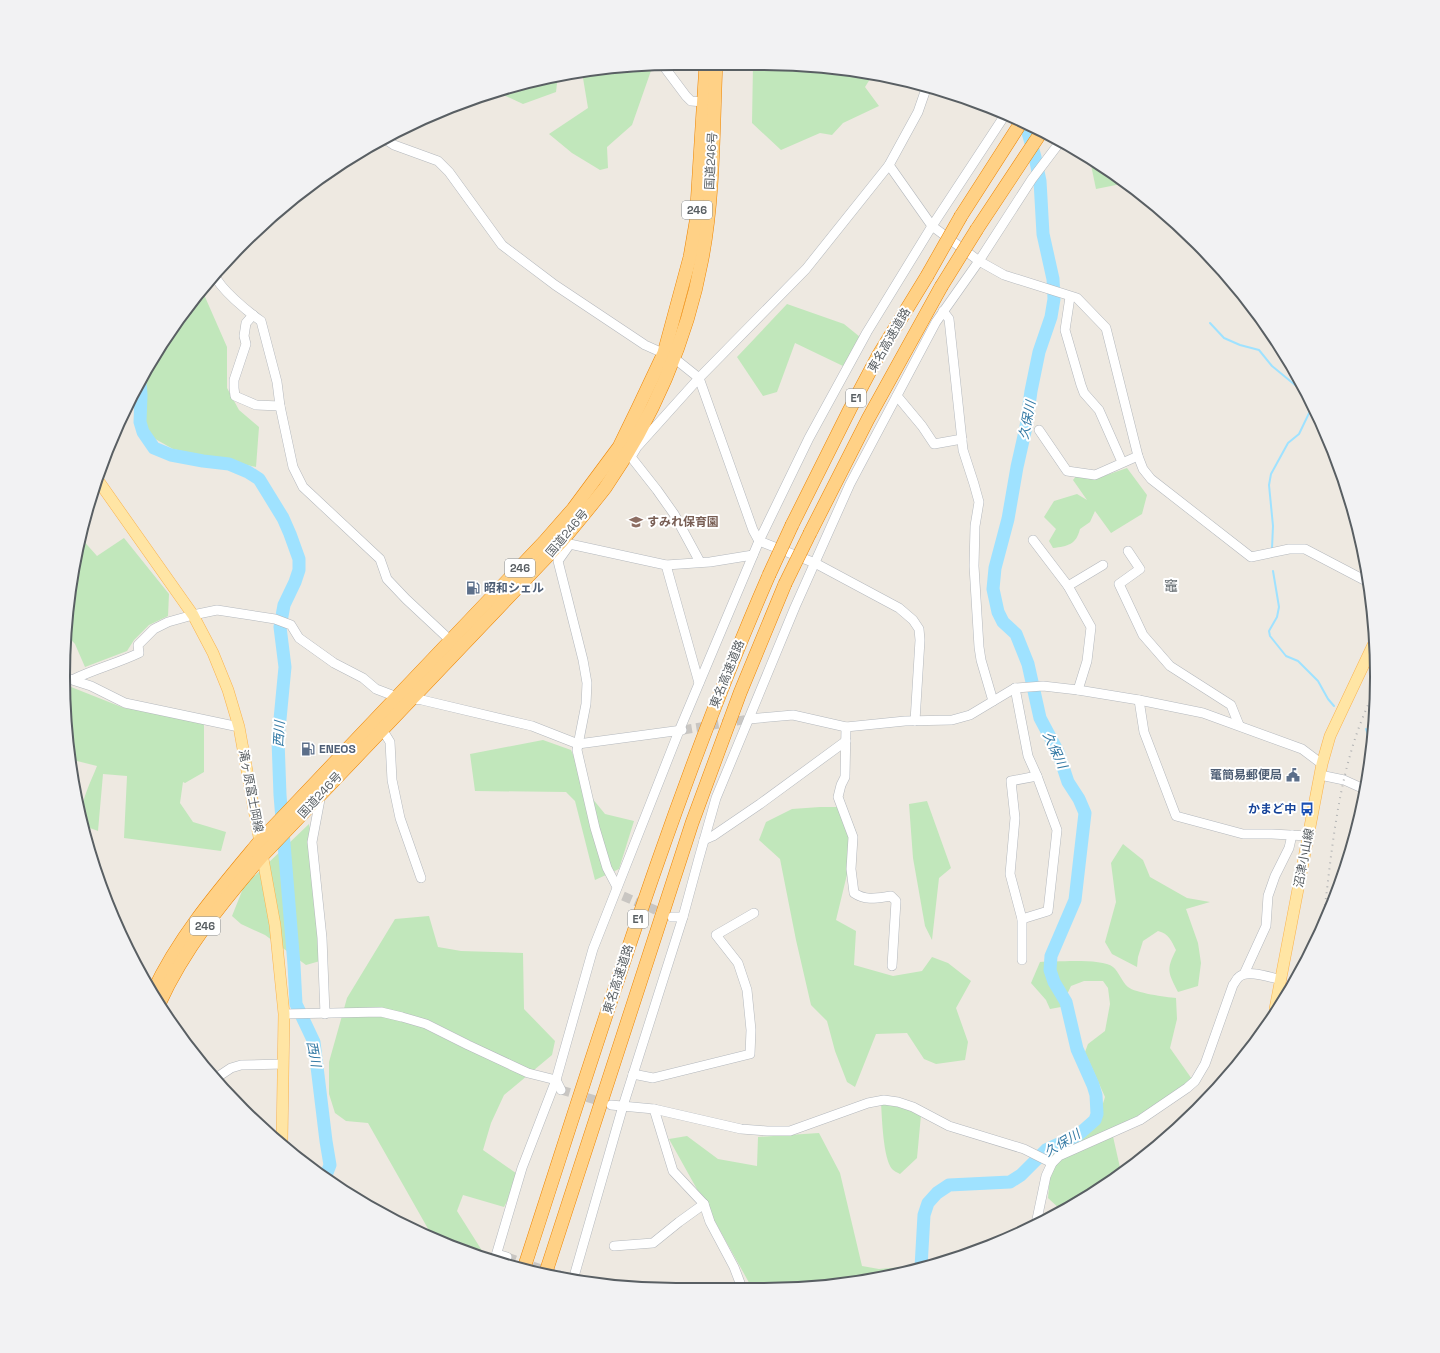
<svg xmlns="http://www.w3.org/2000/svg" width="1440" height="1353" viewBox="0 0 1440 1353" font-family="'Space Grotesk','Noto Sans JP',sans-serif">
	<style>
		.green { fill: #c1e7bb }
		.lines { fill: none; stroke-linecap: round; stroke-linejoin: round }
		.stream { stroke: #9fe2ff; stroke-width: 2 }
		.river { stroke: #9fe2ff; stroke-width: 13 }
		.minor-tunnel { stroke: #c9c6c2; stroke-width: 9; stroke-dasharray: 9 4.5; stroke-linecap: butt }
		.minor-casing { stroke: #b4b8bd; stroke-width: 10 }
		.major-casing { stroke: #fab34e; stroke-width: 12 }
		.highway-casing { stroke: #ee8500; stroke-width: 14 }
		.minor { stroke: #fff; stroke-width: 9 }
		.major { stroke: #ffe5a4; stroke-width: 11 }
		.highway { stroke: #ffd186; stroke-width: 13 }
		.rail { stroke: #b1b2b3; stroke-width: 2; stroke-dasharray: 1 5; stroke-linecap: butt }
		.highway-bridge-casing { stroke: #ee8500; stroke-width: 14; stroke-linecap: butt }
		.highway-bridge { stroke: #ffd186; stroke-width: 13 }
		.labels { text-anchor: middle; dominant-baseline: central; stroke-width: 4; stroke-linejoin: round; paint-order: stroke }
		.shield { fill: #fff; stroke: #8b8f92; stroke-width: 1 }
		.shield-label { font-size: 11px; font-weight: bold; fill: #595f63 }
		.street-label { font-size: 12px; fill: #595f63; stroke: #fff }
		.education-label { font-size: 12px; font-weight: bold; fill: #785e54; stroke: #fff; text-anchor: start }
		.service-label { font-size: 12px; font-weight: bold; fill: #4e5e75; stroke: #fff; text-anchor: start }
		.transit-label { font-size: 12px; font-weight: bold; fill: #164399; stroke: #fff; text-anchor: end }
		.water-label { font-size: 13px; font-style: italic; fill: #3379a4; stroke: #fff }
		.quarter-label { font-size: 14px; fill: #6a7175; stroke: #fff }
		.rim { fill: none; stroke: #595f63; stroke-width: 2 }
	</style>
	<rect width="100%" height="100%" fill="#eee9e1"/>
	<g class="green">
		<path d="M 753,64 L 804,64 L 872,76 L 865,87 L 879,106 L 843,123 L 832,135 L 820,133 L 781,150 L 752,123 Z"/>
		<path d="M 653,65 L 632,125 L 607,147 L 608,168 L 600,170 L 572,153 L 549,134 L 588,108 L 582,72 Z"/>
		<path d="M 558,75 L 556,92 L 523,104 L 495,91 Z"/>
		<path d="M 1090,160 L 1126,183 L 1096,189 Z"/>
		<path d="M 202,290 L 227,347 L 227,388 L 239,410 L 259,427 L 256,467 L 173,449 L 143,432 L 139,382 L 145,370 Z"/>
		<path d="M 787,304 L 844,324 L 860,337 L 843,366 L 795,343 L 777,392 L 763,396 L 737,357 Z"/>
		<path d="M 1127,468 L 1147,495 L 1142,514 L 1111,533 L 1095,511 L 1090,522 L 1080,529 C 1076,545 1068,546 1053,548 L 1049,541 L 1056,529 L 1044,517 L 1054,501 L 1077,494 L 1087,500 L 1073,480 L 1077,475 L 1095,479 Z"/>
		<path d="M 81,538 L 97,556 L 124,538 L 169,594 L 168,616 L 149,625 L 134,640 L 127,651 L 85,667 L 75,644 L 65,633 Z"/>
		<path d="M 66,685 L 124,708 L 204,719 L 204,772 L 185,783 L 183,782 L 180,803 L 193,822 L 226,832 L 221,851 L 124,838 L 127,776 L 103,774 L 98,831 L 82,825 C 78,805 90,784 97,766 L 69,759 Z"/>
		<path d="M 543,740 L 571,750 L 592,798 L 605,814 L 634,821 L 619,869 L 595,880 L 575,801 L 566,792 L 475,791 L 470,754 Z"/>
		<path d="M 927,801 L 951,868 L 939,878 L 932,940 L 925,926 L 913,858 L 909,804 Z"/>
		<path d="M 820,807 L 837,807 L 855,828 L 851,858 L 836,920 L 856,931 L 854,965 L 893,976 L 922,971 L 932,957 L 948,963 L 971,981 L 956,1008 L 968,1042 L 965,1060 L 936,1064 L 924,1059 L 907,1033 L 876,1034 L 855,1087 L 847,1082 L 835,1051 L 827,1021 L 811,1005 L 796,940 L 780,859 L 759,840 L 766,822 L 792,809 Z"/>
		<path d="M 309,824 L 327,959 L 306,965 L 265,935 L 241,924 L 232,916 L 244,886 Z"/>
		<path d="M 1123,844 L 1143,860 L 1150,877 L 1187,898 L 1210,902 L 1186,909 L 1198,943 L 1201,963 L 1198,986 L 1178,992 C 1168,972 1166,970 1176,950 C 1171,940 1169,934 1158,931 L 1143,941 L 1138,957 L 1137,967 L 1112,954 L 1105,942 L 1116,902 L 1111,863 Z"/>
		<path d="M 429,916 L 438,947 L 461,951 L 523,953 L 524,1009 L 555,1041 L 552,1055 L 504,1095 L 491,1123 L 483,1150 L 520,1176 L 504,1207 L 463,1195 L 457,1211 L 486,1257 L 442,1243 L 431,1237 L 431,1234 L 368,1123 L 346,1121 L 335,1113 L 329,1094 L 329,1062 L 347,998 L 395,919 Z"/>
		<path d="M 1040,962 C 1055,962 1102,958 1113,967 C 1119,972 1122,982 1128,987 C 1135,993 1166,997 1176,998 L 1177,1019 L 1170,1048 L 1194,1082 L 1112,1132 L 1121,1172 L 1070,1208 L 1062,1211 L 1048,1198 L 1052,1153 L 1099,1116 L 1105,1097 L 1085,1052 L 1088,1044 L 1105,1031 L 1110,1004 L 1108,988 L 1103,981 L 1084,981 L 1071,986 L 1061,1007 L 1050,1009 L 1046,1000 L 1031,983 Z"/>
		<path d="M 898,1102 L 921,1115 L 917,1158 L 900,1174 C 898,1173 894,1171 892,1169 C 883,1158 882,1117 881,1103 Z"/>
		<path d="M 819,1133 L 840,1173 L 862,1266 L 879,1269 L 915,1266 L 915,1268 L 844,1285 L 752,1288 L 669,1139 L 687,1136 L 718,1159 L 757,1166 L 758,1137 Z"/>
	</g>
	<g class="lines">
		<g class="stream">
			<path d="M 1210,323 L 1224,338 L 1240,345 L 1259,350 L 1272,366 L 1306,394"/>
			<path d="M 1272,548 L 1273,526 L 1269,485 L 1271,474 L 1288,443 L 1299,434 L 1312,407"/>
			<path d="M 1273,571 L 1279,607 L 1277,617 L 1269,631 L 1270,636 L 1286,656 L 1298,661 L 1318,681 L 1328,699 L 1334,706"/>
			<path d="M 1366,729 L 1371,743"/>
		</g>
		<g class="river">
			<path d="M 140,381 L 141,395 L 140,422 L 143,432 L 154,448 L 171,455 L 203,461 L 229,464 L 248,472 L 259,479 L 283,518 L 290,534 L 299,559 L 299,570 L 295,582 L 284,605 L 280,627 L 285,667 L 278,740 L 280,795 L 294,965 L 296,1004 L 314,1042 L 326,1141 L 330,1165 L 325,1178"/>
			<path d="M 921,1267 L 924,1215 L 928,1203 L 937,1193 L 949,1185 L 1010,1182 L 1021,1175 L 1046,1150 L 1078,1135 L 1095,1120 L 1097,1114 L 1096,1095 L 1093,1085 L 1077,1049 L 1066,1002 L 1054,982 L 1050,970 L 1051,956 L 1075,900 L 1085,813 L 1079,799 L 1068,782 L 1058,752 L 1040,718 L 1028,664 L 1016,634 L 1003,622 L 998,612 L 993,589 L 995,568 L 1008,519 L 1017,467 L 1026,427 L 1031,391 L 1039,352 L 1051,317 L 1054,299 L 1053,279 L 1043,234 L 1040,181 L 1035,157 L 1025,122"/>
		</g>
		<g class="minor-tunnel">
			<path d="M 683,730 L 749,719"/>
			<path d="M 623,896 L 667,915"/>
			<path d="M 561,1090 L 606,1103"/>
			<path d="M 507,1257 L 558,1275"/>
		</g>
		<g class="minor-casing">
			<g id="minor">
				<path d="M 662,64 L 686,96 L 691,101 L 704,102"/>
				<path d="M 385,139 L 394,145 L 438,161 L 449,172 L 502,245 L 555,285 L 645,345 L 674,358 L 699,378 L 806,269 L 889,165 L 918,112 L 927,86"/>
				<path d="M 889,165 L 932,226 L 979,261 L 1004,275 L 1077,298 L 1106,328 L 1138,456 L 1143,469 L 1151,479 L 1251,557 L 1289,549 L 1305,549 L 1368,582"/>
				<path d="M 214,274 C 220,289 247,311 261,321 L 277,382 L 280,406 L 293,467 L 303,487 L 380,559 L 387,579 L 406,599 L 451,641"/>
				<path d="M 1070,297 L 1065,330 L 1081,385 L 1084,393 L 1099,410 L 1122,462"/>
				<path d="M 943,311 L 949,319 L 963,450 L 974,484 L 979,502 L 975,526 L 974,566 L 979,647 L 981,660 L 993,701"/>
				<path d="M 253,315 L 246,323 L 244,336 L 246,344 L 234,380 L 234,388 L 235,396 L 256,405 L 280,406"/>
				<path d="M 897,396 L 922,426 L 934,444 L 962,439"/>
				<path d="M 1039,430 L 1067,471 L 1095,475 L 1138,456"/>
				<path d="M 1033,540 L 1068,586 L 1091,627 L 1087,661 L 1078,690"/>
				<path d="M 565,543 L 666,565 L 710,562 L 753,555"/>
				<path d="M 570,544 L 558,561 L 583,660 L 587,683 L 586,704 L 577,750 L 595,828 L 607,868 L 617,887"/>
				<path d="M 1128,551 L 1140,569 L 1119,584 L 1143,635 L 1170,666 L 1231,705 L 1239,725"/>
				<path d="M 700,562 L 674,514 L 657,490 L 631,457 L 637,447 L 699,378 L 753,530 L 759,541 L 815,563 L 899,608 L 913,620 L 919,629 L 920,640 L 915,721"/>
				<path d="M 666,565 L 699,683"/>
				<path d="M 1068,586 L 1103,565"/>
				<path d="M 66,678 L 91,686 L 125,703 L 239,727"/>
				<path d="M 74,679 C 95,669 118,663 139,653 L 138,645 L 154,629 L 168,622 L 193,615 L 217,610 L 275,619 L 291,625 L 299,638 L 334,663 L 363,678 L 376,689 L 397,697 L 422,700 L 532,726 L 578,744 L 682,730"/>
				<path d="M 1015,688 L 1028,756 L 1037,776 L 1057,830 L 1048,911 L 1022,919"/>
				<path d="M 1139,700 L 1144,732 L 1176,816 L 1243,834 L 1272,834 L 1308,836"/>
				<path d="M 749,719 L 793,715 L 846,727 L 905,721 L 952,720 L 970,715 L 1015,688 L 1043,686 L 1078,690 L 1139,700 L 1203,713 L 1302,749 L 1322,764"/>
				<path d="M 846,727 L 845,777 L 841,785 L 838,797 L 853,837 L 851,869 L 854,893 C 866,901 877,898 891,896 L 896,901 L 892,966"/>
				<path d="M 382,729 L 390,742 L 392,780 L 400,818 L 421,878"/>
				<path d="M 1320,775 L 1344,780 L 1364,789"/>
				<path d="M 321,794 L 312,842 L 322,938 L 325,1014"/>
				<path d="M 704,840 L 713,836 L 760,804 L 846,741"/>
				<path d="M 672,917 L 683,917"/>
				<path d="M 1022,960 L 1022,919 L 1010,874 L 1015,818 L 1011,781 L 1037,776"/>
				<path d="M 1244,974 L 1266,926 L 1268,896 L 1275,876 L 1289,848 L 1292,835"/>
				<path d="M 284,1014 L 381,1012 L 402,1017 L 426,1024 L 468,1045 L 528,1073 L 556,1080 L 561,1090"/>
				<path d="M 633,1074 L 653,1078 L 750,1054 L 751,1030 L 747,990 L 738,963 L 716,935 L 754,913"/>
				<path d="M 216,1078 L 231,1068 L 241,1065 L 283,1064"/>
				<path d="M 611,1105 L 654,1109 L 741,1129 L 767,1131 L 790,1131 L 868,1103 L 884,1100 L 898,1102 L 913,1107 L 949,1126 L 1024,1149 L 1052,1163"/>
				<path d="M 654,1109 L 673,1171 L 704,1204 L 710,1222 L 734,1267 L 742,1288"/>
				<path d="M 1036,1224 L 1046,1176 L 1052,1163 L 1059,1156 L 1140,1120 L 1187,1088 L 1195,1081 L 1205,1064 L 1233,985 C 1235,983 1236,979 1239,977 C 1247,969 1270,977 1281,980"/>
				<path d="M 614,1246 L 653,1243 L 679,1222 L 704,1204"/>
				<path d="M 497,1254 L 507,1257"/>
				<path d="M 495,1259 L 522,1168 L 556,1080 L 593,949 L 679,731 L 759,541 L 809,438 L 867,332 L 932,226 L 1005,115"/>
				<path d="M 558,1275 L 571,1280"/>
				<path d="M 573,1280 L 623,1106 L 683,917 L 699,858 L 716,798 L 795,607 L 850,484 L 936,322 L 979,261 L 1032,179 L 1060,142"/>
			</g>
		</g>
		<g class="major-casing">
			<g id="major">
				<path d="M 97,479 L 193,615 L 213,653 L 228,690 L 239,727 L 275,925 L 284,1014 L 282,1142"/>
				<path d="M 1275,1009 L 1322,764 L 1330,736 L 1373,645"/>
			</g>
		</g>
		<g class="highway-casing">
			<g id="highway">
				<path d="M 961,216 L 1022,121"/>
				<path d="M 977,229 L 1042,131"/>
				<path d="M 792,525 L 850,409 L 878,356 L 927,276"/>
				<path d="M 810,533 L 868,419 L 941,287"/>
				<path d="M 153,992 C 179,936 220,889 260,841 L 544,542 L 573,509 L 619,447 L 638,408 L 664,353 L 690,257 L 696,222 L 706,63"/>
				<path d="M 159,1004 C 184,949 223,901 262,856 L 561,542 C 576,524 591,506 605,488 C 652,420 687,341 702,259 C 714,197 713,127 716,63"/>
				<path d="M 524,1268 C 600,1035 671,800 769,575"/>
				<path d="M 545,1275 L 692,823 L 740,693 L 785,584"/>
			</g>
		</g>
		<use href="#minor" class="minor"/>
		<use href="#major" class="major"/>
		<use href="#highway" class="highway"/>
		<path class="rail" d="M 1323,923 C 1330,866 1335,807 1351,752 C 1357,730 1366,709 1375,689"/>
		<g class="highway-bridge-casing">
			<g id="highway-bridge">
				<path d="M 927,276 L 961,216"/>
				<path d="M 941,287 L 977,229"/>
				<path d="M 769,575 L 792,525"/>
				<path d="M 785,584 L 810,533"/>
			</g>
		</g>
		<use href="#highway-bridge" class="highway-bridge"/>
	</g>
	<defs>
		<g id="school-bare" transform="scale(1.08)"><path d="M0-5L7-2L0 1L-7-2ZM-4 1L0 2.5L4 1V4Q0 6-4 4Z" fill="#8d6e63" stroke="#fff" stroke-width="2.5" paint-order="stroke"/></g>
		<g id="fuel-bare" transform="scale(1.08)"><path d="M-5.5-6h7V0h2V4h1.3V-2.5L3-4.5l.8-.8L6-3V5H2.5V1h-1V6h-7ZM-4.2-4.7v3.2H.2V-4.7Z" fill="#5c6f8a" stroke="#fff" stroke-width="2.5" paint-order="stroke"/></g>
		<g id="civic-bare" transform="scale(1.08)"><path d="M-.6-6.5H3V-4.5H.6V-3L4-1V1h2V6H-6V1h2V-1L-.6-3ZM-1.2 2.5V6h2.4V2.5Z" fill="#5c6f8a" stroke="#fff" stroke-width="2.5" paint-order="stroke"/></g>
		<g id="bus-bare" transform="scale(1.08)"><path d="M-5-6H5V4H4V6H2V4H-2V6H-4V4H-5ZM-3.5-4V0h7V-4ZM-3.5 1.2v1.5H-2V1.2ZM2 1.2v1.5H3.5V1.2Z" fill="#1a4fb4" stroke="#fff" stroke-width="2.5" paint-order="stroke"/></g>
	</defs>
	<g fill-rule="evenodd">
		<use href="#school-bare" x="636" y="522"/>
		<use href="#fuel-bare" x="473" y="588"/>
		<use href="#fuel-bare" x="308" y="749"/>
		<use href="#civic-bare" x="1293" y="775"/>
		<use href="#bus-bare" x="1307" y="809"/>
	</g>
	<g class="labels">
		<g class="shield">
			<rect x="682" y="201" width="30" height="18" rx="3"/>
			<rect x="846" y="389" width="20" height="18" rx="3"/>
			<rect x="505" y="559" width="30" height="18" rx="3"/>
			<rect x="628" y="910" width="20" height="18" rx="3"/>
			<rect x="190" y="917" width="30" height="18" rx="3"/>
		</g>
		<g class="shield-label">
			<text x="697" y="210">246</text>
			<text x="856" y="398">E1</text>
			<text x="520" y="568">246</text>
			<text x="638" y="919">E1</text>
			<text x="205" y="926">246</text>
		</g>
		<g class="street-label">
			<text transform="translate(711 161) rotate(-87)">国道246号</text>
			<text transform="translate(889 340) rotate(-60)">東名高速道路</text>
			<text transform="translate(567 533) rotate(-50)">国道246号</text>
			<text transform="translate(727 674) rotate(-68)">東名高速道路</text>
			<text transform="translate(251 791) rotate(79)">滝ヶ原富士岡線</text>
			<text transform="translate(320 795) rotate(-47)">国道246号</text>
			<text transform="translate(1304 858) rotate(-79)">沼津小山線</text>
			<text transform="translate(618 979) rotate(-72)">東名高速道路</text>
		</g>
		<g class="education-label">
			<text x="647" y="522">すみれ保育園</text>
		</g>
		<g class="service-label">
			<text x="484" y="588">昭和シェル</text>
			<text x="319" y="749">ENEOS</text>
			<text x="1282" y="775" text-anchor="end">竃簡易郵便局</text>
		</g>
		<g class="transit-label">
			<text x="1296" y="809">かまど中</text>
		</g>
		<g class="water-label">
			<text transform="translate(1027 420) rotate(-79)">久保川</text>
			<text transform="translate(279 734) rotate(-87)">西川</text>
			<text transform="translate(1055 750) rotate(65)">久保川</text>
			<text transform="translate(314 1054) rotate(79)">西川</text>
			<text transform="translate(1062 1143) rotate(-31)">久保川</text>
		</g>
		<g class="quarter-label">
			<text x="1171" y="586">竈</text>
		</g>
	</g>
	<path d="M0 0H1440V1353H0ZM676 70H764A606 606 0 0 1 1370 676V677A606 606 0 0 1 764 1283H676A606 606 0 0 1 70 677V676A606 606 0 0 1 676 70Z" fill="#f2f2f3" fill-rule="evenodd"/>
	<path class="rim" d="M676 70H764A606 606 0 0 1 1370 676V677A606 606 0 0 1 764 1283H676A606 606 0 0 1 70 677V676A606 606 0 0 1 676 70Z"/>
</svg>
